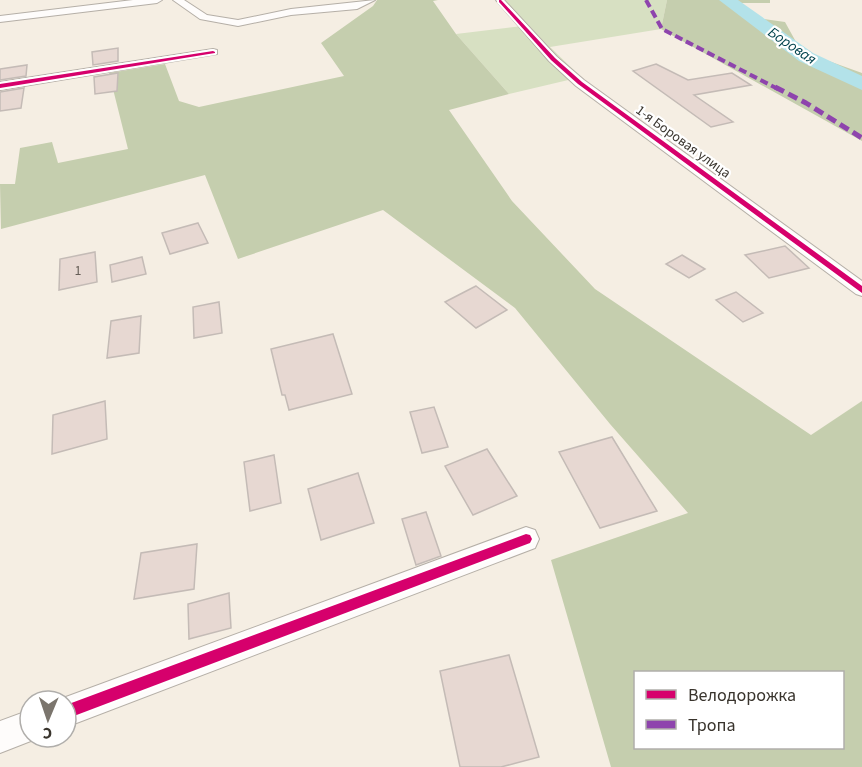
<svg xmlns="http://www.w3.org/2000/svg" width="862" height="767" viewBox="0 0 862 767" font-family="'Source Sans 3',sans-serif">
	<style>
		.green { fill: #d7e0c2 }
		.forest { fill: #c5ceae; fill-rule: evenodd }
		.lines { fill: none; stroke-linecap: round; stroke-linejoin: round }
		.river { fill: #b3e2e9; fill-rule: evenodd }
		.building { fill: #e7d8d2; stroke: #c4bbb6; stroke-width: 1.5 }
		.minor-casing { stroke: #b5afa7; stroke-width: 2 }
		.minor { fill: #fefcfb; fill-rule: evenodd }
		.quiet-far1 { stroke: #8e44ad; stroke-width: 4; stroke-dasharray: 8 4; stroke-linecap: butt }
		.quiet { stroke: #8e44ad; stroke-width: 5; stroke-dasharray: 10 5; stroke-linecap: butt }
		.cycleway-casing { stroke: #fff; stroke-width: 4 }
		.cycleway { fill: #d6006c; fill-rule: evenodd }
		.labels { text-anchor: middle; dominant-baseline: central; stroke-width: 4.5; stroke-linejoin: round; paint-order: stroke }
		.far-street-label { font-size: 14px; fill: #39342d; stroke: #fff }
		.number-label { font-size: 14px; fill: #665e57 }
		.far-water-label { font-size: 15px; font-style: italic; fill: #00424d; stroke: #fff }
	</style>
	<rect width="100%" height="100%" fill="#f5eee3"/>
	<path class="green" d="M 499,0 L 667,0 L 661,29 L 550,47 L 581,77 L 509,94 L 456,34 L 522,26 Z"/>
	<g class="forest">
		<path d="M 377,0 L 438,0 L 433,1 L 456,34 L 509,94 L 449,110 L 512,201 L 595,289 L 811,435 L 862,401 L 862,767 L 611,767 L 551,560 L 688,513 L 610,424 L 515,308 L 383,210 L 238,259 L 205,175 L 1,229 L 0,184 L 15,184 L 20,148 L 52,142 L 58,163 L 128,149 L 109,73 L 165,64 L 179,101 L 199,107 L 344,76 L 321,43 L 373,6 ZM 636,672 L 842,672 L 842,748 L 636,748 Z"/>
		<path d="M 667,0 L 770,0 L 770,3 L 734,3 L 750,17 L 785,22 L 801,51 L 862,73 L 862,141 L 661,29 Z"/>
	</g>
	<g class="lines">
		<path class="river" d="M 719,0 L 738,0 L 813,53 L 862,76 L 862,90 L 799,61 Z"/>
	</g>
	<g class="building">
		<path d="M 118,48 L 118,61 L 93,65 L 92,52 Z"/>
		<path d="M 656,64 L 688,80 L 732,73 L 751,85 L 694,95 L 733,122 L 711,127 L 633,71 Z"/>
		<path d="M 27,65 L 26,76 L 0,80 L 0,69 Z"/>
		<path d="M 118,73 L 117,91 L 95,94 L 94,77 Z"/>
		<path d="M 24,88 L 21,108 L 0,111 L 0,92 Z"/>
		<path d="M 198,223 L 208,243 L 170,254 L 162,233 Z"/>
		<path d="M 785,246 L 809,268 L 769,278 L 745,255 Z"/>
		<path d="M 95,252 L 97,282 L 59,290 L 60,259 Z"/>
		<path d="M 682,255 L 705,269 L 689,278 L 666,264 Z"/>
		<path d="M 142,257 L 146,274 L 112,282 L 110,265 Z"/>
		<path d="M 476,286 L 507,310 L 476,328 L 445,302 Z"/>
		<path d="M 736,292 L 763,313 L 743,322 L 716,300 Z"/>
		<path d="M 219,302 L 222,333 L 194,338 L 193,307 Z"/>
		<path d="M 141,316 L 139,353 L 107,358 L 111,321 Z"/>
		<path d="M 333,334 L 352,394 L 289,410 L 285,395 L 282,395 L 271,349 Z"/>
		<path d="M 105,401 L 107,439 L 52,454 L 53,415 Z"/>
		<path d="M 434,407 L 448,447 L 422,453 L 410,412 Z"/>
		<path d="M 612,437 L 657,511 L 600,528 L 559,452 Z"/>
		<path d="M 487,449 L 517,496 L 473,515 L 445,466 Z"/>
		<path d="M 274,455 L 281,503 L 250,511 L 244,462 Z"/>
		<path d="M 358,473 L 374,523 L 321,540 L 308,489 Z"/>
		<path d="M 426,512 L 441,556 L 416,565 L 402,519 Z"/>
		<path d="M 197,544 L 194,589 L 134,599 L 141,553 Z"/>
		<path d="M 229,593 L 231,628 L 189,639 L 188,604 Z"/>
		<path d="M 509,655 L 539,757 L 501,767 L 460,767 L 440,671 Z"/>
	</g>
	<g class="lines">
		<g class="minor-casing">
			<g id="minor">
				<path d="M 133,0 L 162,0 L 157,3 L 0,22 L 0,16 Z"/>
				<path d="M 173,0 L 184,0 L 207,15 L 238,20 L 291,9 L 375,0 L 357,9 L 291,15 L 238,26 L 200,19 Z"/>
				<path d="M 496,0 L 504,0 L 557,57 L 584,80 L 862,281 L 862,296 L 856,294 L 576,86 L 549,61 Z"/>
				<path d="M 213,49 L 217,50 L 217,54 L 0,90 L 0,82 Z"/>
				<path d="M 526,527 L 535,530 L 539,539 L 535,548 L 66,727 L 66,701 L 55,701 Z"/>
				<path d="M 30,710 L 30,737 L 41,737 L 0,753 L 0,721 Z"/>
			</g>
		</g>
		<use href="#minor" class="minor"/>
		<path class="quiet-far1" d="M 646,0 L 662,29 L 778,89"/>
		<path class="quiet" d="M 775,87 L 806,103 L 862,138"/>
		<g class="cycleway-casing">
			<g id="cycleway">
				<path d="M 499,0 L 501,0 L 555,58 L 582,82 L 862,286 L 862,293 L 578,84 L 551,60 L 499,2 Z"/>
				<path d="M 213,51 L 215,52 L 215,53 L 0,88 L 0,84 Z"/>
				<path d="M 526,534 L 530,535 L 532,539 L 530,543 L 66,719 L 66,705 Z"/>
			</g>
		</g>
		<use href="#cycleway" class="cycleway"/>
	</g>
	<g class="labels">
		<g class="far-street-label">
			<text transform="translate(683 142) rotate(36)">1-я Боровая улица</text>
		</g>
		<g class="number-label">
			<text x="78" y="271">1</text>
		</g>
		<g class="far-water-label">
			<text transform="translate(792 46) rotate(34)">Боровая</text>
		</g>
	</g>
	<rect x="634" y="671" width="210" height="78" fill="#ffffff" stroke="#b0aeab" stroke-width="1.5"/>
	<rect x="646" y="690" width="30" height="9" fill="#d6006c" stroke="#b0aeab" stroke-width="1.5"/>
	<text x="688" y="701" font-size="18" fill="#39342d">Велодорожка</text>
	<rect x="646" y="720" width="30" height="9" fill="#8e44ad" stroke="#b0aeab" stroke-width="1.5"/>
	<text x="688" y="731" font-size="18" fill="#39342d">Тропа</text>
	<g transform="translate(48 719) rotate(182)"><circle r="28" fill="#ffffff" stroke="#b0aeab" stroke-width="1.5"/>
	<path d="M0-4.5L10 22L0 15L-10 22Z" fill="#7b756d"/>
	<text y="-9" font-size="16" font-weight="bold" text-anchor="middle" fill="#39342d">С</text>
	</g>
</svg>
